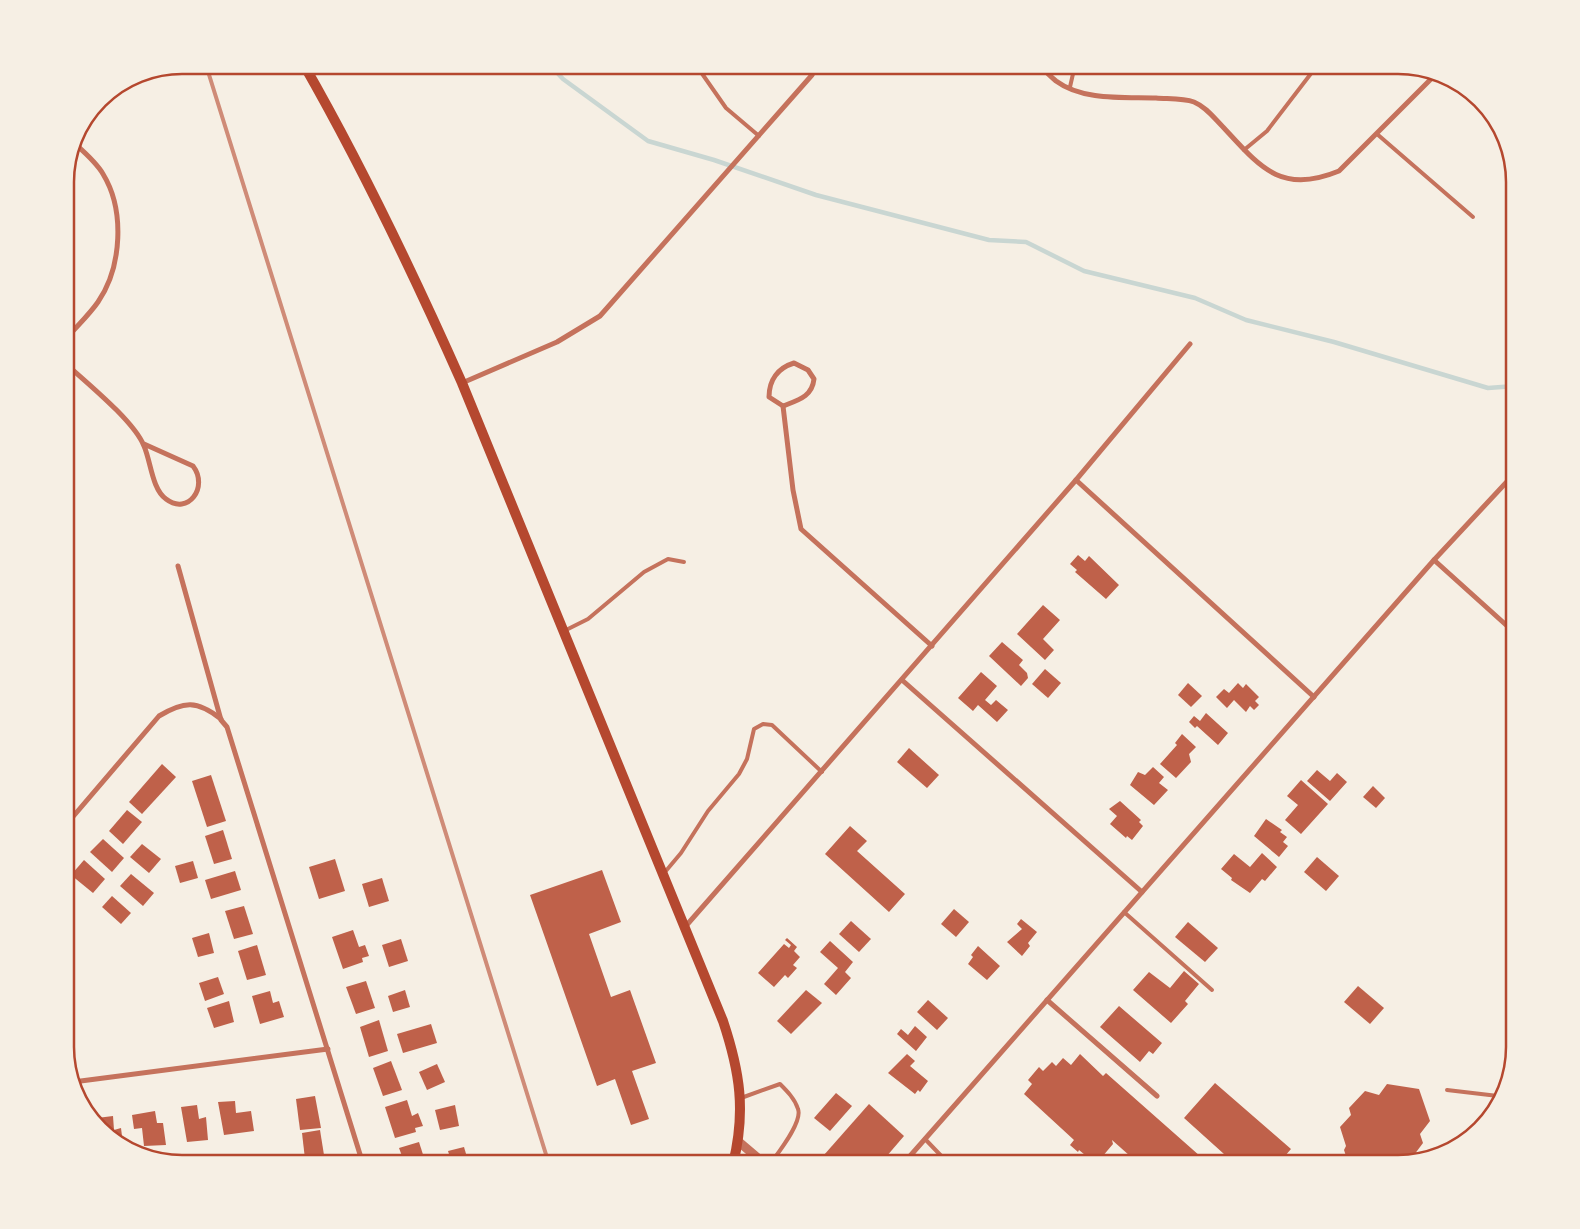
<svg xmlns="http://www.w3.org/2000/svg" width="1580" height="1229" viewBox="0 0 1580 1229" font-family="'Fira Sans',sans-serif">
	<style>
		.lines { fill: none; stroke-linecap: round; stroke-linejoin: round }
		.stream { stroke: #c9d6d2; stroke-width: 4.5 }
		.building { fill: #bf614a }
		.service { stroke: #c5725c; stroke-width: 4 }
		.minor { stroke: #c5725c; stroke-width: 5 }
		.tertiary { stroke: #c5725c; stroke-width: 9 }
		.secondary { stroke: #b5482f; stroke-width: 10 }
		.rail { stroke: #cf8b77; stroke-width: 4 }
		.rim { fill: none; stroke: #b5482f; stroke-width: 2.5 }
	</style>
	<rect width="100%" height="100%" fill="#f6efe4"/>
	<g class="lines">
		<path class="stream" d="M 550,65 L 563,79 L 648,141 L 714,160 L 816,195 L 989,240 L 1026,242 L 1084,271 L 1195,298 L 1246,320 L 1334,342 L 1488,388 L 1515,386"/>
	</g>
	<g class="building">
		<path d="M 1078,555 L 1085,561 L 1089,556 L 1119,585 L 1106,599 L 1075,572 L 1077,570 L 1070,564 Z"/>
		<path d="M 1043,605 L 1060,620 L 1043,639 L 1054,650 L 1045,660 L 1017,634 Z"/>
		<path d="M 1002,642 L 1023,660 L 1019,665 L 1027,673 L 1028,678 L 1021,686 L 989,656 Z"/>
		<path d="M 1045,669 L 1061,683 L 1048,698 L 1032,684 Z"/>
		<path d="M 981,672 L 997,686 L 985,700 L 991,705 L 996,700 L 1008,710 L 997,722 L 978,705 L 973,711 L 958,698 Z"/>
		<path d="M 1188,683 L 1202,696 L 1191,707 L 1178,695 Z"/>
		<path d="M 1238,683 L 1243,688 L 1246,684 L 1259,697 L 1255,701 L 1259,705 L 1254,710 L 1250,706 L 1246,712 L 1234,700 L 1227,708 L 1216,697 L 1224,689 L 1229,693 Z"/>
		<path d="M 1206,713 L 1228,733 L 1218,745 L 1197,726 L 1195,728 L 1189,722 L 1194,716 L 1200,721 Z"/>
		<path d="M 1182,734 L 1196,747 L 1189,754 L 1191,762 L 1176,778 L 1160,764 L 1177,745 L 1175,743 Z"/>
		<path d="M 909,748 L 939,775 L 927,788 L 897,762 Z"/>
		<path d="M 162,764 L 176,777 L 142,814 L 129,802 Z"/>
		<path d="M 1153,767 L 1164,777 L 1159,783 L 1168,790 L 1154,805 L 1130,785 L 1138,772 L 1145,775 Z"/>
		<path d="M 1317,770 L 1330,781 L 1337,773 L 1347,782 L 1330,801 L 1307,781 Z"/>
		<path d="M 211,775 L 226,821 L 207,827 L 192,781 Z"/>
		<path d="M 1301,780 L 1328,804 L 1301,834 L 1285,820 L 1298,805 L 1287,796 Z"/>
		<path d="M 1373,786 L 1385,798 L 1376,808 L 1363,797 Z"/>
		<path d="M 1120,801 L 1141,820 L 1139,822 L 1143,826 L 1132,840 L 1127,836 L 1126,838 L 1110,824 L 1117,816 L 1109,809 Z"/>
		<path d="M 127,810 L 142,822 L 123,844 L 109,831 Z"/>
		<path d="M 1266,819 L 1282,830 L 1280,832 L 1287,837 L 1283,842 L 1288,846 L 1279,857 L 1254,836 Z"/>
		<path d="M 850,826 L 867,841 L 857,851 L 905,894 L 889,912 L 825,854 Z"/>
		<path d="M 223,830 L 232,859 L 214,864 L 205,836 Z"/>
		<path d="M 103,839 L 124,858 L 112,872 L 90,852 Z"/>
		<path d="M 142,844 L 161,859 L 149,873 L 130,857 Z"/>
		<path d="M 1262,853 L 1277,867 L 1265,881 L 1262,879 L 1250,893 L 1231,880 L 1232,878 L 1221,869 L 1234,854 L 1250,867 Z"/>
		<path d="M 1317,857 L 1339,876 L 1326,891 L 1304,872 Z"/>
		<path d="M 335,859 L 345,891 L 319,899 L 309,867 Z"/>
		<path d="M 84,860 L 105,879 L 93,893 L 71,875 Z"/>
		<path d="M 193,861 L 198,878 L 180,883 L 175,866 Z"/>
		<path d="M 602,870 L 621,922 L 589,934 L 611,997 L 630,990 L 656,1063 L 632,1071 L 649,1119 L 631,1125 L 615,1079 L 597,1086 L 530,895 Z"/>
		<path d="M 235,871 L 241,890 L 211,899 L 205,880 Z"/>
		<path d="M 131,874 L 154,893 L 143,906 L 120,886 Z"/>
		<path d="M 382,878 L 389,901 L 369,907 L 362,884 Z"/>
		<path d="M 112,896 L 131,913 L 121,924 L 102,907 Z"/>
		<path d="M 244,906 L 253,934 L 234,939 L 225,911 Z"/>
		<path d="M 954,909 L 969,922 L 956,937 L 941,924 Z"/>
		<path d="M 1021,919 L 1037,932 L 1028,943 L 1030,946 L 1022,956 L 1007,942 L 1022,929 L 1017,924 Z"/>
		<path d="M 851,921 L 871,939 L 859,952 L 839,934 Z"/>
		<path d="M 1188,922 L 1218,948 L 1205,962 L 1175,937 Z"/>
		<path d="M 353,930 L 359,947 L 365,945 L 369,956 L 362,958 L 363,962 L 343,969 L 332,937 Z"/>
		<path d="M 209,933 L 214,953 L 198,957 L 192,938 Z"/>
		<path d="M 787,938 L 797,947 L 794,951 L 800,957 L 793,965 L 797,968 L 788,978 L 785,975 L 774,987 L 758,973 L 784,944 L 789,948 L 791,945 L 785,940 Z"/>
		<path d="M 401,939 L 408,961 L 389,967 L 382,945 Z"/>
		<path d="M 830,941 L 853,962 L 845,972 L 851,978 L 836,995 L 824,984 L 838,968 L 820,952 Z"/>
		<path d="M 257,945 L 266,975 L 247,980 L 238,951 Z"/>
		<path d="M 978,946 L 1000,966 L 987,980 L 968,964 L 973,957 L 971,955 Z"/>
		<path d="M 1184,971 L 1199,984 L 1185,1001 L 1188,1004 L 1171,1023 L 1133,990 L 1149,972 L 1170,988 Z"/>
		<path d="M 218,977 L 224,994 L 205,1001 L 199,983 Z"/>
		<path d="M 366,981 L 375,1008 L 356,1014 L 346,987 Z"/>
		<path d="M 1358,986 L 1384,1008 L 1370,1024 L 1344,1002 Z"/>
		<path d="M 405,990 L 410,1007 L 393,1012 L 388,996 Z"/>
		<path d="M 806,990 L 822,1003 L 791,1034 L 777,1021 Z"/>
		<path d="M 270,991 L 273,1003 L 279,1001 L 284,1017 L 260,1024 L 252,996 Z"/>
		<path d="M 928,1000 L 948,1018 L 937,1030 L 917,1012 Z"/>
		<path d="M 229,1001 L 234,1022 L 214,1028 L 207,1008 Z"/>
		<path d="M 1119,1006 L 1162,1043 L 1153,1054 L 1149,1051 L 1140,1062 L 1100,1027 Z"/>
		<path d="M 379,1020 L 388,1051 L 369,1057 L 360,1027 Z"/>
		<path d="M 431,1024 L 437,1043 L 403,1053 L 397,1034 Z"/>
		<path d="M 915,1026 L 927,1037 L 916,1051 L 897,1034 L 901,1029 L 908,1035 Z"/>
		<path d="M 907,1054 L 915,1061 L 910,1066 L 928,1081 L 920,1092 L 918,1090 L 915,1094 L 888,1073 Z"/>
		<path d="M 1080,1054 L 1103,1076 L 1106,1073 L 1209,1164 L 1139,1164 L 1112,1140 L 1113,1144 L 1096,1164 L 1079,1150 L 1078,1152 L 1070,1145 L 1074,1140 L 1024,1094 L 1032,1084 L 1028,1080 L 1039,1067 L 1043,1071 L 1052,1062 L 1056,1066 L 1063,1058 L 1071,1065 Z"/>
		<path d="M 391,1061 L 402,1090 L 383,1096 L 373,1068 Z"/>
		<path d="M 437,1064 L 445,1082 L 427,1090 L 419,1072 Z"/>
		<path d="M 1215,1083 L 1291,1149 L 1278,1164 L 1224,1164 L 1218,1159 L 1224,1154 L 1184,1118 Z"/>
		<path d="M 1387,1084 L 1419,1089 L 1430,1121 L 1420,1134 L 1423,1143 L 1411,1159 L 1399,1161 L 1397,1164 L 1375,1164 L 1347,1159 L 1344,1150 L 1346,1146 L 1340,1127 L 1351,1115 L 1349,1108 L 1365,1091 L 1379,1095 Z"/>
		<path d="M 836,1093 L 852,1106 L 830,1131 L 814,1118 Z"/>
		<path d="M 315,1096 L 321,1128 L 300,1130 L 296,1099 Z"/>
		<path d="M 407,1100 L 412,1116 L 418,1113 L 423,1126 L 415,1128 L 416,1132 L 395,1138 L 385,1107 Z"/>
		<path d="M 235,1101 L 236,1113 L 251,1111 L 254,1131 L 224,1135 L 218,1102 Z"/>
		<path d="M 869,1104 L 904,1136 L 880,1164 L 816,1164 Z"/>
		<path d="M 197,1105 L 199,1119 L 206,1117 L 208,1140 L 187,1142 L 181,1107 Z"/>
		<path d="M 455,1105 L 459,1126 L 440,1130 L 435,1110 Z"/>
		<path d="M 155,1111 L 157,1123 L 163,1123 L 166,1145 L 144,1146 L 142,1128 L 134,1129 L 132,1115 Z"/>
		<path d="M 113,1116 L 114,1130 L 121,1128 L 123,1144 L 111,1140 L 98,1125 L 97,1118 Z"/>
		<path d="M 320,1130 L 324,1155 L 305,1159 L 302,1133 Z"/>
		<path d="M 419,1142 L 426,1164 L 405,1164 L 399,1148 Z"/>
		<path d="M 464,1147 L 469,1164 L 452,1164 L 448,1151 Z"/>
		<path d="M 621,1157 L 623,1164 L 604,1164 L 603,1162 Z"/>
		<path d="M 1300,1157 L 1308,1164 L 1294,1164 Z"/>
	</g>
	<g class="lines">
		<g class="service">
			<path d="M 696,65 L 726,108 L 759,136"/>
			<path d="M 1070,87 L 1075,65"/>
			<path d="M 1377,134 L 1473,217"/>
			<path d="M 1244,150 L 1267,131 L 1316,67"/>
			<path d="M 564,631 L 588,619 L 644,572 L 668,559 L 684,562"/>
			<path d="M 665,872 L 681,853 L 708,811 L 739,774 L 747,759 L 754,729 L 763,724 L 772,725 L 822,772"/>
			<path d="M 1124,912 L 1212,990"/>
			<path d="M 1447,1090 L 1498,1096"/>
			<path d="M 741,1098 L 780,1084 C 787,1091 795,1099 798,1109 C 803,1122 778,1153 770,1164"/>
			<path d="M 925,1139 L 949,1164"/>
		</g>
		<g class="minor">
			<path d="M 1039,65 C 1044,70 1050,76 1056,81 C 1083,101 1124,97 1156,98 C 1168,99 1183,98 1194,102 C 1206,107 1214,118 1223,127 C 1260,167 1281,195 1339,171 L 1433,77"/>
			<path d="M 65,340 C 76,327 89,315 98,302 C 122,267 125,210 103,174 C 96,162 84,152 74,143"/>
			<path d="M 65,363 C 87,383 134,421 144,446 C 151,462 152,489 166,499 C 188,516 209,487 193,466 L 144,444"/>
			<path d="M 794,363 L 808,370 L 814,379 C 812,397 798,400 783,406 L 769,397 C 769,380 778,368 794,363 Z"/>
			<path d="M 462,383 L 557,342 L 600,316 L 812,75 L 818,65"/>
			<path d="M 783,406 L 793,490 L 801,529 L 932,646"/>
			<path d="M 1076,480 L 1314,697"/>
			<path d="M 1434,560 L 1515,633"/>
			<path d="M 178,566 L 221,720 L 227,727 L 363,1164"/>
			<path d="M 902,680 L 1142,892"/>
			<path d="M 65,826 L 159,716 C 184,701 197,700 221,719"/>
			<path d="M 685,927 L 1076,480 L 1190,344"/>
			<path d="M 1047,1000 L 1157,1096"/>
			<path d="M 73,1082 L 328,1049"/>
			<path d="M 903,1164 L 1434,560 L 1515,473"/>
		</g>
		<path class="tertiary" d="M 739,1142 L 765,1164"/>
		<path class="secondary" d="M 304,65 C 363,168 414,275 462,383 L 723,1021 C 740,1072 746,1111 733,1164"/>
		<path class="rail" d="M 206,65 L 549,1164"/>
	</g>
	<path d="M0 0H1580V1229H0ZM182 74H1398A108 108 0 0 1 1506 182V1047A108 108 0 0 1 1398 1155H182A108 108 0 0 1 74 1047V182A108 108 0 0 1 182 74Z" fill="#f6efe4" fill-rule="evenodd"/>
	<path class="rim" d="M182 74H1398A108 108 0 0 1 1506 182V1047A108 108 0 0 1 1398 1155H182A108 108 0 0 1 74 1047V182A108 108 0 0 1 182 74Z"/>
</svg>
